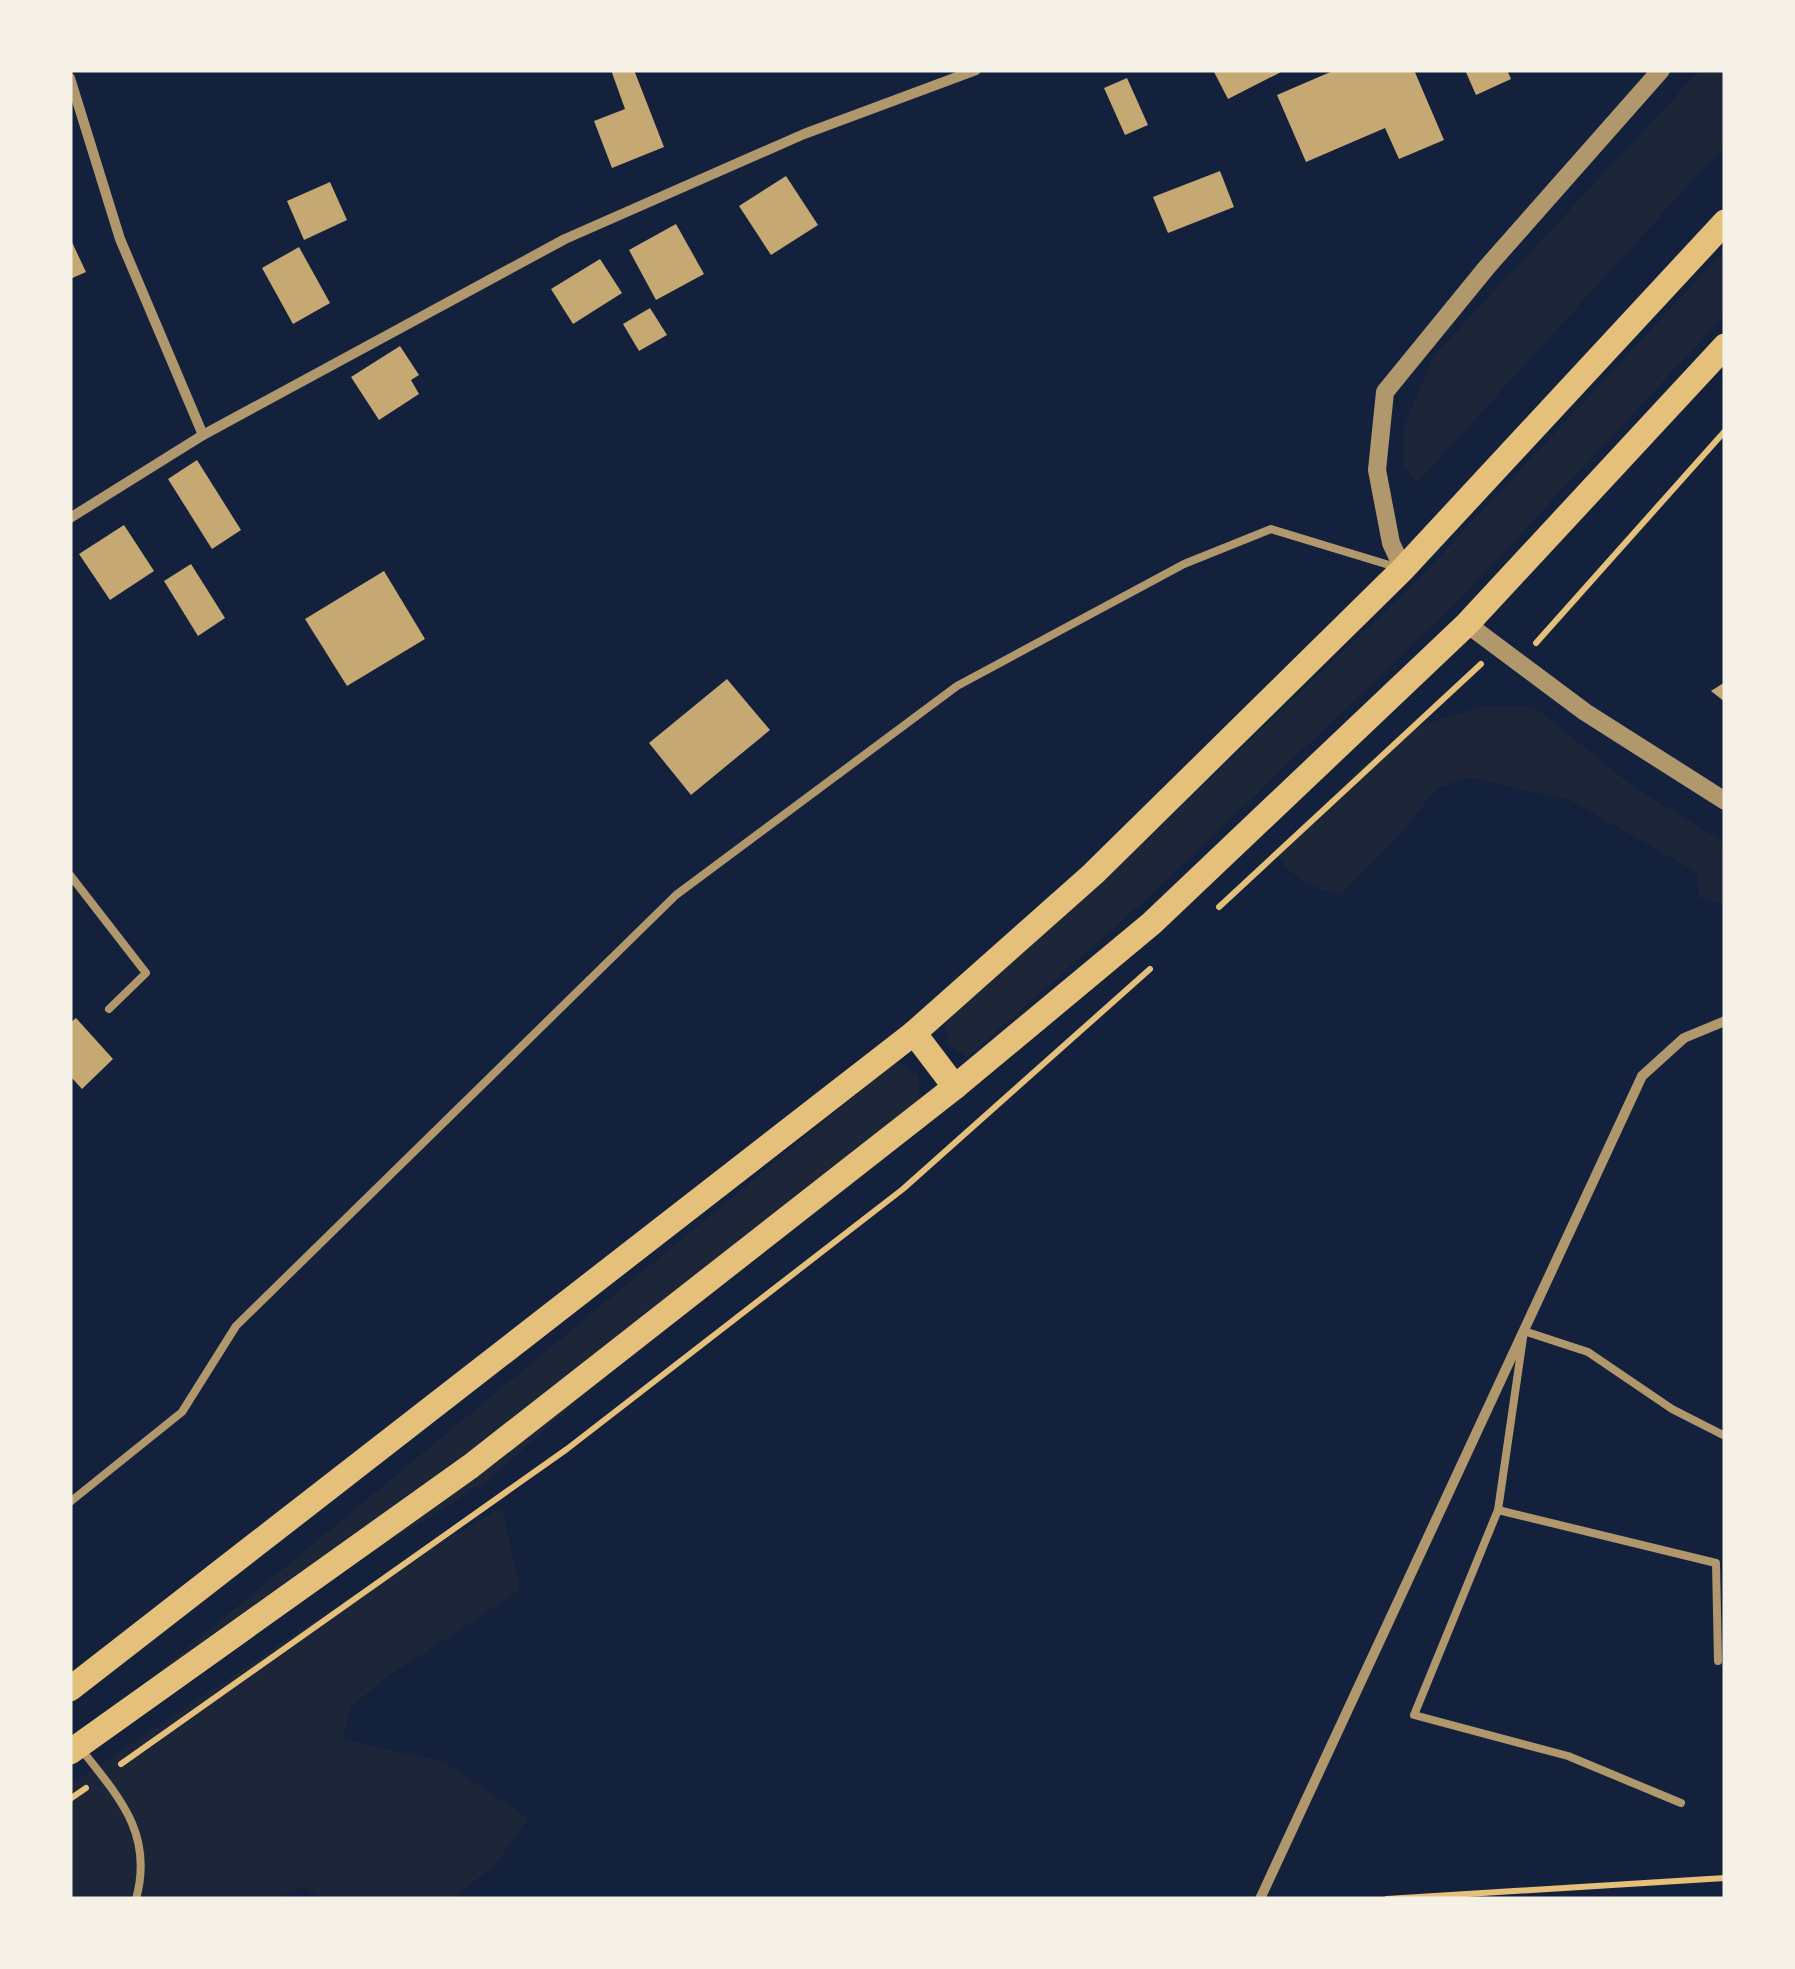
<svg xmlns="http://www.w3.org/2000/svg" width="1795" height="1969" viewBox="0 0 1795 1969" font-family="'DejaVu Sans',sans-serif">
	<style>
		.green { fill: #1d2539 }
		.building { fill: #c6a872 }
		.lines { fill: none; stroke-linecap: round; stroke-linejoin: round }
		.path { stroke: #e5c07b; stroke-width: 6 }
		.service { stroke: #b1986c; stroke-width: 8 }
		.minor { stroke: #b1986c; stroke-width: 10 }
		.tertiary { stroke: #b1986c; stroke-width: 18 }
		.primary { stroke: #e5c07b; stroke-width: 25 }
	</style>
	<rect width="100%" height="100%" fill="#14213d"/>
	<g class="green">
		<path d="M 1700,70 L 1725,70 L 1725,145 L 1417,483 L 1404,466 L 1404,427 L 1433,357 Z"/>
		<path d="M 1725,250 L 1725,315 L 1454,605 L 1142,903 L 967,1057 L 949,1045 L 945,1023 L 1100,883 L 1416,582 Z"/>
		<path d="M 1480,707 L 1534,707 L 1635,788 L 1725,843 L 1725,904 L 1699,897 L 1698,873 L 1570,800 L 1469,777 L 1436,789 L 1405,829 L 1340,895 C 1313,888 1293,879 1277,855 L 1350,778 L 1406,730 Z"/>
		<path d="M 896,1062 L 918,1075 L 919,1100 L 487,1481 L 88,1730 Z"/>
		<path d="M 502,1508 L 520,1590 L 383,1680 L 351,1707 L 343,1739 L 444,1762 L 528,1818 L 495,1865 L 452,1899 L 325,1899 L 302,1887 L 275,1899 L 70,1899 L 70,1785 L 391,1570 Z"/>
	</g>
	<g class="building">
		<path d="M 611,70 L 634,70 L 664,147 L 612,168 L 594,121 L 625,109 Z"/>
		<path d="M 1213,70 L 1285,70 L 1228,99 Z"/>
		<path d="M 1335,70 L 1414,70 L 1444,140 L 1399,159 L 1385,128 L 1306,162 L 1277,95 Z"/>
		<path d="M 1465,70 L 1507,70 L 1511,79 L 1476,95 Z"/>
		<path d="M 1127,78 L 1148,125 L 1125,135 L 1104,88 Z"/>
		<path d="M 1220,171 L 1234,207 L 1168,233 L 1153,197 Z"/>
		<path d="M 786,176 L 818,225 L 771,255 L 739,206 Z"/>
		<path d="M 330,182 L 347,220 L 304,240 L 287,201 Z"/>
		<path d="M 676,224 L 704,274 L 656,300 L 629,250 Z"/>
		<path d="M 70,238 L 86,272 L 70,279 Z"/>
		<path d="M 299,247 L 330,303 L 293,324 L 262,268 Z"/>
		<path d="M 600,259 L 622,293 L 573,324 L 551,289 Z"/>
		<path d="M 650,308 L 667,335 L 639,351 L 623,324 Z"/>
		<path d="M 400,346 L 419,375 L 411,380 L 419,394 L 379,420 L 351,377 Z"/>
		<path d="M 197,460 L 241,530 L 212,549 L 168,479 Z"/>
		<path d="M 124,525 L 154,571 L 110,600 L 79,554 Z"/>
		<path d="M 191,564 L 225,618 L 198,636 L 164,581 Z"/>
		<path d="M 384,571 L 425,639 L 347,686 L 305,619 Z"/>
		<path d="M 727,679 L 770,730 L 691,795 L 649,743 Z"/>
		<path d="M 1725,682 L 1725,702 L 1711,691 Z"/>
		<path d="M 76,1018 L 113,1059 L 82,1089 L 70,1076 L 70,1023 Z"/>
	</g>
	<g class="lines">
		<g class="path">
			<path d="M 1536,643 L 1725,431"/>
			<path d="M 1219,907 L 1481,664"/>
			<path d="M 121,1764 L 567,1449 L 903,1189 L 1150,969"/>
			<path d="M 70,1799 L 86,1788"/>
			<path d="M 1387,1899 L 1725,1878"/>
		</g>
		<g class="service">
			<path d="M 70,875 L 146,973 L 109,1009"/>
			<path d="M 70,1502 L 182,1412 L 236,1326 L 676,895 L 957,686 L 1184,564 L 1271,529 L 1399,568"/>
			<path d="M 1498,1510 L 1414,1715 L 1568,1756 L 1681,1803"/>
			<path d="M 1718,1661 L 1716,1563 L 1498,1510 L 1524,1331 L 1588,1352 L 1672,1409 L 1725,1436"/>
			<path d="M 80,1748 C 119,1797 154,1834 136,1899"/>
		</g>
		<g class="minor">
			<path d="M 70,78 L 120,239 L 203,435"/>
			<path d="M 70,518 L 203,435 L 565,239 L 804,134 L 976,70"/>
			<path d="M 1260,1899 L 1642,1076 L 1684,1038 L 1725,1021"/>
		</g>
		<g class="tertiary">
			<path d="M 1403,569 L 1391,543 L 1377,470 L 1385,392 L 1487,267 L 1661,70"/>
			<path d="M 1467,624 L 1585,712 L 1725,801"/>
		</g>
		<g class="primary">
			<path d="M 914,1033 L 955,1087"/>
			<path d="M 70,1689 L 914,1033 L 1093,874 L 1403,569 L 1725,222"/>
			<path d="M 70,1752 L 471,1466 L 955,1087 L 1152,923 L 1467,624 L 1725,346"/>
		</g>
	</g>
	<rect width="1795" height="1969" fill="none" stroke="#f6f1e7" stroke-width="145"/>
</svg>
